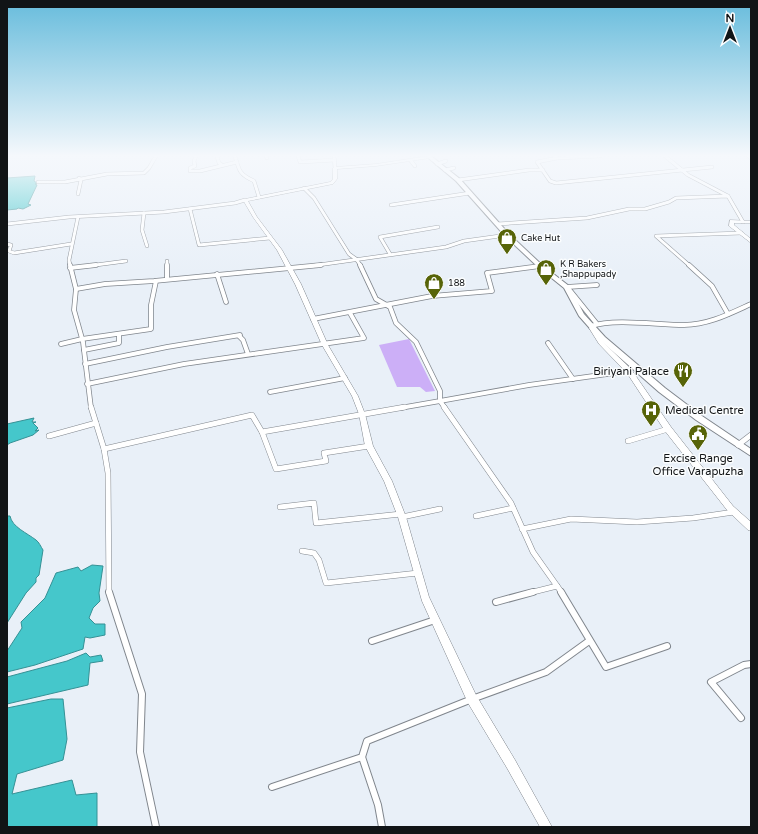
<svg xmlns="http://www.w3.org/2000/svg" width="758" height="834" viewBox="0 0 758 834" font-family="'Varela Round',sans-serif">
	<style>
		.green { fill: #ccaff7 }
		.water { fill: #45c7cb; stroke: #359195 }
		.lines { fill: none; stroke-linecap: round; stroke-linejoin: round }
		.street-far3-casing { stroke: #80868d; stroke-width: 4 }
		.street-far2-casing { stroke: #80868d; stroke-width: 5.5 }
		.street-far1-casing { stroke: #80868d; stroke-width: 6 }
		.street-casing { stroke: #80868d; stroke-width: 8 }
		.secondary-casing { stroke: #80868d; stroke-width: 1 }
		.highway-casing { stroke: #80868d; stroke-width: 2 }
		.street-far3 { stroke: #fff; stroke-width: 3 }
		.street-far2 { stroke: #fff; stroke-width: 4 }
		.street-far1 { stroke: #fff; stroke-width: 5 }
		.street { stroke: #fff; stroke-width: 6 }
		.secondary { fill: #fff; fill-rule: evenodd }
		.highway { fill: #fff; fill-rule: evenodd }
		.labels { text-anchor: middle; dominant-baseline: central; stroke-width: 3; stroke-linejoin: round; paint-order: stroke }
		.far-poi-label { font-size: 9px; fill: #111416; stroke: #fbfdfe; text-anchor: start }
		.poi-label { font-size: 11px; fill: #111416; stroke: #fbfdfe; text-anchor: end }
	</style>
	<rect width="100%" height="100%" fill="#e9f0f8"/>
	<path class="green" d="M 409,339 L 435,391 L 426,392 L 420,387 L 397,387 L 379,345 Z"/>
	<g class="water">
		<path d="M 35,176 L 34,181 L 37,183 L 35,184 L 37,185 L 28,204 L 31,205 L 23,209 L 18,208 L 17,209 L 7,210 L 7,178 Z"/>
		<path d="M 34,418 L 32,422 L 36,422 L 33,423 L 38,428 L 35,431 L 39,430 L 33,435 L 10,443 L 7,445 L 7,424 Z"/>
		<path d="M 7,516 L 10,516 C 12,527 27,533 36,540 C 39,542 41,547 43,550 L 39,575 L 36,578 L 36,582 L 26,593 L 7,623 Z"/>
		<path d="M 92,565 L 103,566 L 99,593 L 100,601 L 93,608 L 89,618 L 95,624 L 105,624 L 105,635 L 90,638 L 85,637 L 83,649 L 35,665 L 7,672 L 7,651 L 22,628 L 21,622 L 45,598 L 56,573 L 78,567 L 81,571 Z"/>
		<path d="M 86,653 L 90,657 L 101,655 L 103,661 L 90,663 L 88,685 L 7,704 L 7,677 L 67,661 Z"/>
		<path d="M 51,699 L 63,699 L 67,739 L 63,760 L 17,774 L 12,794 L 72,780 L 76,795 L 97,793 L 97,827 L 7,827 L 7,708 Z"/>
	</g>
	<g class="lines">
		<g class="street-far3-casing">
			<g id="street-far3">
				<path d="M 196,156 L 194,161 L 195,166 L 190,168 L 190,171 L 200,171 L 237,162"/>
				<path d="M 217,156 L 219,163 L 222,165"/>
				<path d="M 235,156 C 239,171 240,175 254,181 L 259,197"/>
				<path d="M 266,156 L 267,158"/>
				<path d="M 298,156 L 300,162 L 335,160"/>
				<path d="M 334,156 L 335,168"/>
				<path d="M 554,156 L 557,158 L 537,162 L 550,181 L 556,183 L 712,167"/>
				<path d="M 665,156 L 688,175 L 728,196"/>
				<path d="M 748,156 L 751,158"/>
				<path d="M 557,158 L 600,156"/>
				<path d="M 411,161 L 415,166"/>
				<path d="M 437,164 L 446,161"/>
				<path d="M 445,170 L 454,168"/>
				<path d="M 458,180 L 529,170 L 543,170"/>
				<path d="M 38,182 L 65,182 L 107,174 L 144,173 L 149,168 L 156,156"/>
				<path d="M 304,188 L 314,198 L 349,254 L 356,259 L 361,266"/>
				<path d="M 78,194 L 81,180 L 79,178"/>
				<path d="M 391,205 L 470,193"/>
				<path d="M 190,209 L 199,245 L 270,238"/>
				<path d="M 144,213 L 142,230 L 147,246"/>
				<path d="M 7,224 L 69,217 L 164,212 L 235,203 L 245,200"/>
				<path d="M 497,224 L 587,218 L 629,209 L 645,209 L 669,202 L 676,198 L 728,196 L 743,222"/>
				<path d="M 7,244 L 11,245 L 9,251 L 14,253 L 71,244"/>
				<path d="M 390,254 L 380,237 L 438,227"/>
				<path d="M 167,261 L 167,266"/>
				<path d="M 70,266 L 69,260 L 78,217"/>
				<path d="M 88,266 L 126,261"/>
				<path d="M 311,266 L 446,247 L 464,241 L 507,235"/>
				<path d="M 690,266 L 656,236 L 741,233"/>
			</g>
		</g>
		<g class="street-far2-casing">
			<g id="street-far2">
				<path d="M 70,265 L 76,289 L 74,310 L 83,342 L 91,408"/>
				<path d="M 167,265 L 167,279"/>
				<path d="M 360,265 L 376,299 L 390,307 L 396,323 L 416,342 L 440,391 L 440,401 L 400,408"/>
				<path d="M 689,265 L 712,286 L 728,314"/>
				<path d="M 70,268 L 96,265"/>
				<path d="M 217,274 L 226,302"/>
				<path d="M 567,287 L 597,285"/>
				<path d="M 568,288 L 597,324"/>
				<path d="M 76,289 L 105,284 L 154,281 L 321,265"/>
				<path d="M 313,319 L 432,296 L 492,291 L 487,273 L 540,266"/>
				<path d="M 591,326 C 616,318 657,325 684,325 C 708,325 729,314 751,304"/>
				<path d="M 239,336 L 243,340 L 248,354"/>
				<path d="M 548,343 L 573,379"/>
				<path d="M 61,344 L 82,339 L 151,329 L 151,305 L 156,281"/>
				<path d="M 84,350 L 119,343 L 119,334"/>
				<path d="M 85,364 L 167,347 L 240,335"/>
				<path d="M 87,384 L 184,364 L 364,338 L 350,313"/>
				<path d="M 270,392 L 345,378"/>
				<path d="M 445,408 L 440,401 L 529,385 L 629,371"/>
			</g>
		</g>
		<g class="street-far1-casing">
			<g id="street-far1">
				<path d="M 91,407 L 104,449 L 108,473 L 109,593"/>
				<path d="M 444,407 L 511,503 L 533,552 L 562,593"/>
				<path d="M 262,432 L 276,469 L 326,461 L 324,453 L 369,446"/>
				<path d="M 49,436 L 96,423"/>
				<path d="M 628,441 L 668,429"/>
				<path d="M 738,445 L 751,435"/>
				<path d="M 104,449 L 252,415 L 262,432 L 405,407"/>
				<path d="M 280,507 L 314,503 L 316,523 L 401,514"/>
				<path d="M 476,516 L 513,508"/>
				<path d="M 402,517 L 440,509"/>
				<path d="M 522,529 L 571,519 L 637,522 L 693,518 L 734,512"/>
				<path d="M 302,551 L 314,553 L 319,560 L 326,583 L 418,573"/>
				<path d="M 529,593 L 557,586"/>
			</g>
		</g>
		<g class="street-casing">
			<g id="street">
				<path d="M 109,592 L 142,694 L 140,752 L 156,827"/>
				<path d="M 561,592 L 606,667 L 667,646"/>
				<path d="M 496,602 L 533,592"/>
				<path d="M 372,641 L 435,620"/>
				<path d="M 741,718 L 711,682 L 744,665 L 751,664"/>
				<path d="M 362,757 L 378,805 L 382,827"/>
				<path d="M 272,787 L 362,757 L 367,741 L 472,699 L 546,672 L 589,641"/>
			</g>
		</g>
		<g class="secondary-casing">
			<g id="secondary">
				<path d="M 429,156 L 432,157 L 430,158 L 376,166 L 337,169 L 337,179 L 333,184 L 248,201 L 257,217 L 282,250 L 301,284 L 328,345 L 358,396 L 365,414 L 373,446 L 392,481 L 406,517 L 429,597 L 476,695 L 515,760 L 552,827 L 540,827 L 507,768 L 468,703 L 422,601 L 398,517 L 384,481 L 365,446 L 359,414 L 352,396 L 322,345 L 295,284 L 277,250 L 253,217 L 243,200 L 245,199 L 330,182 L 333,179 L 333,168 L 335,167 L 376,164 Z"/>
				<path d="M 730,220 L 751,221 L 751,223 L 734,223 L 734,225 L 751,239 L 751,243 L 729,226 Z"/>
				<path d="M 592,326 L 594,327 L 603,342 L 631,369 L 671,427 L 733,506 L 751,522 L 751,531 L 748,530 L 727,510 L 665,431 L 627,373 L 599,344 L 589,328 Z"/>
			</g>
		</g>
		<g class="highway-casing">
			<path id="highway" d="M 426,156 L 431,156 L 460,179 L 509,234 L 542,265 L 569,286 L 584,314 L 605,337 L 665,388 L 702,416 L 751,449 L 751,456 L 696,420 L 659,392 L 601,341 L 579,316 L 564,288 L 538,267 L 505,236 L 456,181 Z"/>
		</g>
		<use href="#street-far3" class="street-far3"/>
		<use href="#street-far2" class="street-far2"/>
		<use href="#street-far1" class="street-far1"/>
		<use href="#street" class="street"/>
		<use href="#secondary" class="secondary"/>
		<use href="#highway" class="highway"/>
	</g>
	<linearGradient id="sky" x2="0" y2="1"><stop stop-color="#67bcdc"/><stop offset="0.57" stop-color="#f5f8fc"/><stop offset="1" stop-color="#f5f8fc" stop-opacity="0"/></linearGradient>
	<rect width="758" height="273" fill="url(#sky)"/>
	<defs>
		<g id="shop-pin" transform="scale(1)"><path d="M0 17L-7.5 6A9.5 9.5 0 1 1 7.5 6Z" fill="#576408" stroke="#fbfdfe"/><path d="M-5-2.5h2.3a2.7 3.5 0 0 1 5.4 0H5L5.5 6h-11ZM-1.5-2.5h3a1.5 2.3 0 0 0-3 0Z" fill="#fff"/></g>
		<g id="restaurant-pin" transform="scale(1)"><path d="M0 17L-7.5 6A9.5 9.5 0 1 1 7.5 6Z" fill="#576408" stroke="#fbfdfe"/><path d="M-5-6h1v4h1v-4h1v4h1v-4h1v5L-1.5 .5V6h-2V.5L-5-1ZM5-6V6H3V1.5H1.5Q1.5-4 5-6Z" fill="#fff"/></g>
		<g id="hospital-pin" transform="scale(1)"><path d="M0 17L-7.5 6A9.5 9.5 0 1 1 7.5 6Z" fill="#576408" stroke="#fbfdfe"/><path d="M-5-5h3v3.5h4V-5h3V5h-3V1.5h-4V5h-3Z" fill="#fff"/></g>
		<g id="civic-pin" transform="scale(1)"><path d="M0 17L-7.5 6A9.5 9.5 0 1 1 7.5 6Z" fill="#576408" stroke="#fbfdfe"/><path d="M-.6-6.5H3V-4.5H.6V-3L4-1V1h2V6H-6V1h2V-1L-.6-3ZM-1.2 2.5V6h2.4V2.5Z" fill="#fff"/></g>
	</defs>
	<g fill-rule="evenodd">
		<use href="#shop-pin" x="507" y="238"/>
		<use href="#shop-pin" x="546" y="269"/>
		<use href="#shop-pin" x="434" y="283"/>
		<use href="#restaurant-pin" x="683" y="371"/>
		<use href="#hospital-pin" x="651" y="410"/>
		<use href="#civic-pin" x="698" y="434"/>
	</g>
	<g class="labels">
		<g class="far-poi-label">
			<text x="521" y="238">Cake Hut</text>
			<text x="560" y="264">K R Bakers<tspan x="560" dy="10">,Shappupady</tspan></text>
			<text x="448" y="283">188</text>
		</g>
		<g class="poi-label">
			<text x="669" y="371">Biriyani Palace</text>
			<text x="665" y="410" text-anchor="start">Medical Centre</text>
			<text x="698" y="458" text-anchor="middle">Excise Range<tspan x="698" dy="13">Office Varapuzha</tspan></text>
		</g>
	</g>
	<rect width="758" height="834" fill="none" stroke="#111416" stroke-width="16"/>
	<g transform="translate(730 28)" stroke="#fbfdfe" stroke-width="3" paint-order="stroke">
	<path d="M0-3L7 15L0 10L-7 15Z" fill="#111416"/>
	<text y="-6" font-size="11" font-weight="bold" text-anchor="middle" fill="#111416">N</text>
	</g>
</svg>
